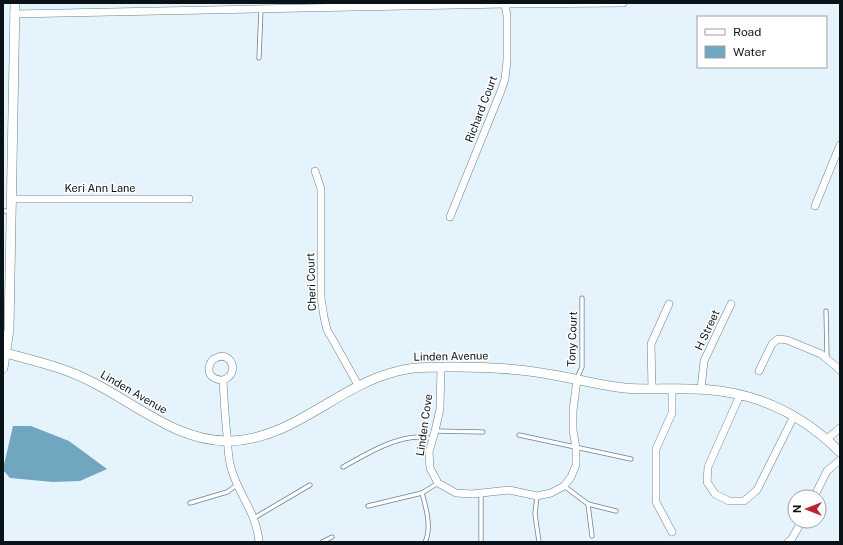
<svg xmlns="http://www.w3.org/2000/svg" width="843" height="545" viewBox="0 0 843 545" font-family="'Public Sans',sans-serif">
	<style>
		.water { fill: #70a6bf }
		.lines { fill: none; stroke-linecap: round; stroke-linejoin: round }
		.service-casing { stroke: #6a818d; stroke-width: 5 }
		.minor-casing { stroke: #6a818d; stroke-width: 8 }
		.tertiary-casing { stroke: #6a818d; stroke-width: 10 }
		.service { stroke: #fff; stroke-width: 3.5 }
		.minor { stroke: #fff; stroke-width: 7 }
		.tertiary { stroke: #fff; stroke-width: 9 }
		.labels { text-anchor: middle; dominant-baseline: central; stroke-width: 3; stroke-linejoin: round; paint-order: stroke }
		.street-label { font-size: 11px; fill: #091217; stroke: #fff }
	</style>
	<rect width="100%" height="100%" fill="#e5f4fc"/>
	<path class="water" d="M 13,426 L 31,426 L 69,441 L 107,469 L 80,481 L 53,482 L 10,478 L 3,470 L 3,469 Z"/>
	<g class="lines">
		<g class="service-casing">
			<g id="service">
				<path d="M 259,58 L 261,9"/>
				<path d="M 3,211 L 10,211"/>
				<path d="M 826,311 L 827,357"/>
				<path d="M 577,378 L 582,367 L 582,298"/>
				<path d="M 435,431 L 483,432"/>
				<path d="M 519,435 L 631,459"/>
				<path d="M 343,467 C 365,455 395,436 421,437 C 425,437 429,438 433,439"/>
				<path d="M 564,486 L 588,504 L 592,536"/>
				<path d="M 422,493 C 426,507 432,528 425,542"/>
				<path d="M 537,496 L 535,514 L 539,542"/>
				<path d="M 190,503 L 227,492 L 237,485"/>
				<path d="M 588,504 L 616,511"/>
				<path d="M 368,506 L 422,493 L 438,483"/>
				<path d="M 254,518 L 310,485"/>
				<path d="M 322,542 L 332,537"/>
				<path d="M 481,542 L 481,493"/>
			</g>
		</g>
		<g class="minor-casing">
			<g id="minor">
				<path d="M 14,14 L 505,4 L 623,3"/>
				<path d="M 315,171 L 321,189 L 321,298 L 324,317 L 327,330 L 333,340 L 358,385"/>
				<path d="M 11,199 L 189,199"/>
				<path d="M 815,206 L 840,145"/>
				<path d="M 450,217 L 501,91 L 505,79 L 507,60 L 507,16 L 505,4"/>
				<path d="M 441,367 L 440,409 L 435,431 L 429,452 L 430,468 L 438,483 L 456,493 L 472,494 L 509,490 L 537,496 L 551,493 L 564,486 L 571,477 L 576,465 L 576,448 L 573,430 L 573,411 L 577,379"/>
				<path d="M 759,371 L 772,344 L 778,339 L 787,340 L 821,354 L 840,370"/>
				<path d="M 223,380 C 241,374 231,350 216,358 C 213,359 211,361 210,364 C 206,375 214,380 223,380 C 224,399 225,417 227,435 C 228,447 228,460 232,471 C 240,497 257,514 259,542"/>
				<path d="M 652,389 L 651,344 L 669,304"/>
				<path d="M 701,389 L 704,361 L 731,304"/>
				<path d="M 740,395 L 708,467 L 707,482 L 715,494 L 729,501 L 744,501 L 757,490 L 794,416"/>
				<path d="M 827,439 L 840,428"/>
				<path d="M 814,497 L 827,471 L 840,460"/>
				<path d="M 672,532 L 656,502 L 656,449 L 672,413 L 672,389"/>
				<path d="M 788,542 L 791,540 L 802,521"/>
			</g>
		</g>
		<g class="tertiary-casing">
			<g id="tertiary">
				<path d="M 6,353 C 34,361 63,367 90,381 C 135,403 176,441 228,441 C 290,441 334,389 391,373 C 412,366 435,367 457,367 C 492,367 525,369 559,376 C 581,380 603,386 625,388 C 647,390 670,388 692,389 C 712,389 731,392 749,397 C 784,407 815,427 840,452"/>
				<path d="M 3,368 L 9,330 L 15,3"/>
			</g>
		</g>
		<use href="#service" class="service"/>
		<use href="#minor" class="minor"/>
		<use href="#tertiary" class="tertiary"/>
	</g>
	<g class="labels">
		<g class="street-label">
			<text transform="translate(481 109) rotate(-69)">Richard Court</text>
			<text x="100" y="188">Keri Ann Lane</text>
			<text transform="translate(311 282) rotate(-92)">Cheri Court</text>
			<text transform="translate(707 330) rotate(-65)">H Street</text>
			<text transform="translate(572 339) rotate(-88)">Tony Court</text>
			<text transform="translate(451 356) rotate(-1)">Linden Avenue</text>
			<text transform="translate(134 392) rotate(30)">Linden Avenue</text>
			<text transform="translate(424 425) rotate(-82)">Linden Cove</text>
		</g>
	</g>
	<rect width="843" height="545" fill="none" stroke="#091217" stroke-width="8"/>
	<rect x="697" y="16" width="130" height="52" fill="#ffffff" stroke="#9da0a2"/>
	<rect x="705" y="29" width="20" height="6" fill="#ffffff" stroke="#9da0a2"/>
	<text x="733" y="36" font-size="12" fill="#091217">Road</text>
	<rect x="705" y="46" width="20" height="12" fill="#70a6bf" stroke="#9da0a2"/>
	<text x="733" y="56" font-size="12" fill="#091217">Water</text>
	<g transform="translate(807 509) rotate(270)"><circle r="19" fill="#ffffff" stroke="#9da0a2"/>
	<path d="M0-3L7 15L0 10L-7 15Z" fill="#b72631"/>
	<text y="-6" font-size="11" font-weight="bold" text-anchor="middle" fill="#091217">N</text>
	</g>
</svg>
